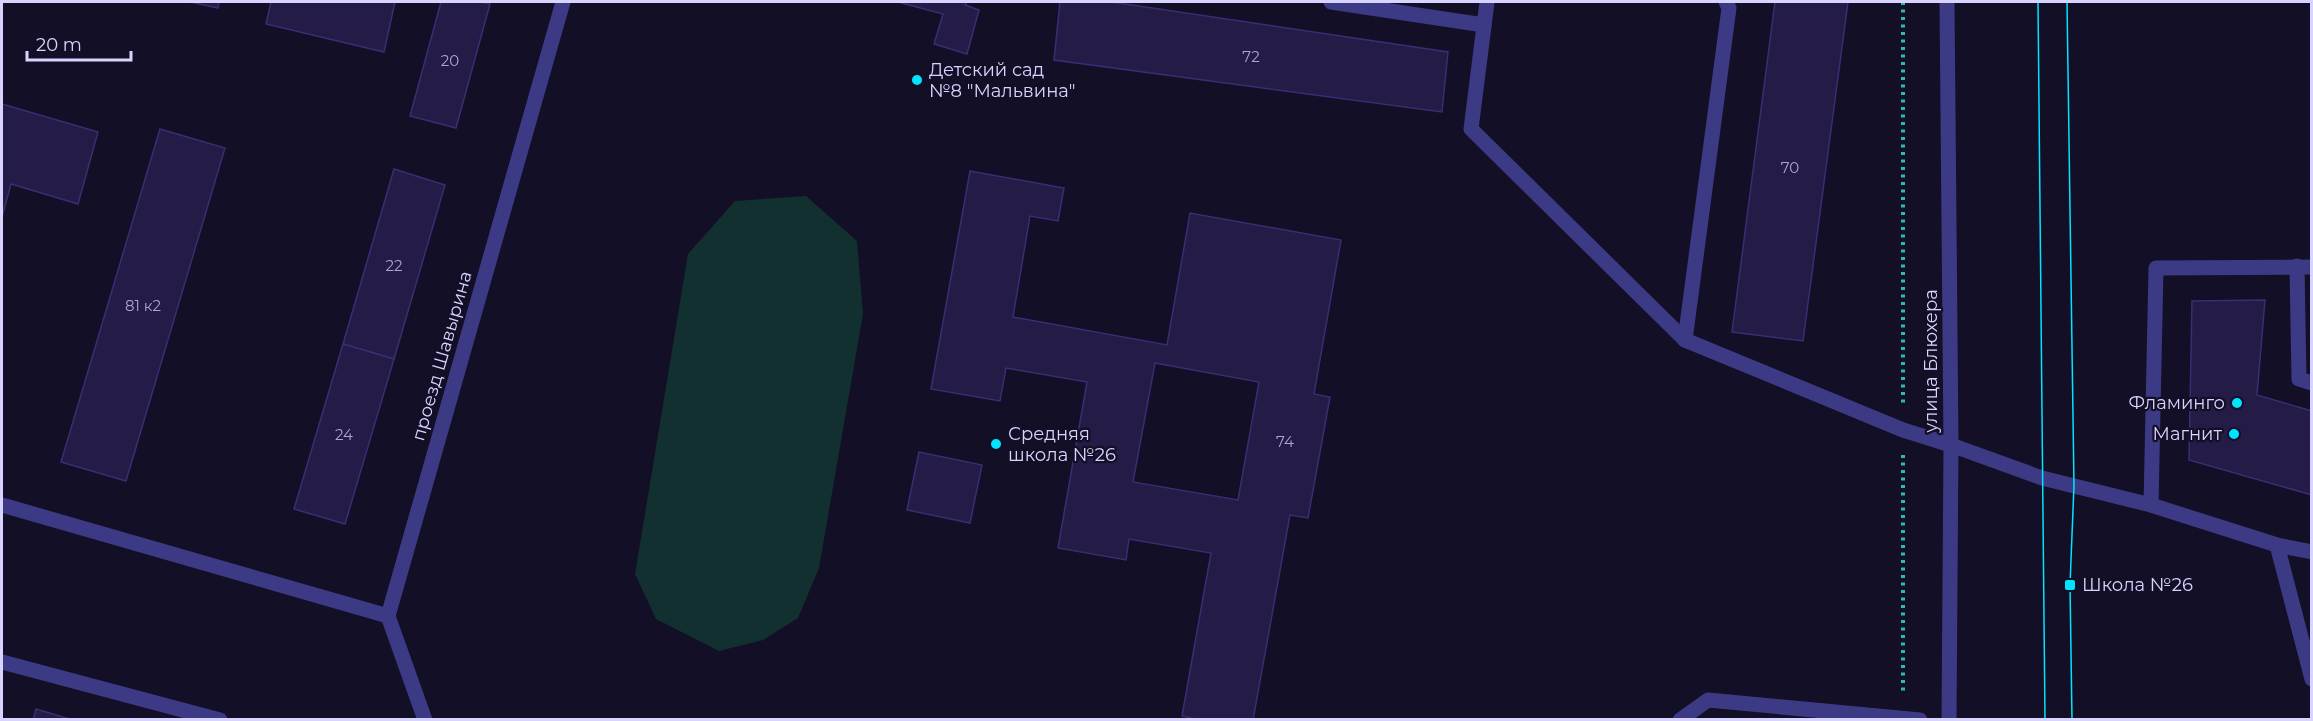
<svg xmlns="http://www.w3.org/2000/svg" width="2313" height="721" viewBox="0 0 2313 721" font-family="Montserrat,sans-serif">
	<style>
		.grass { fill: #12302f }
		.building { fill: #241b47; stroke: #3b2d73; stroke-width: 1.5; fill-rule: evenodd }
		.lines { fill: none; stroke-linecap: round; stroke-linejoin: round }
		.path { stroke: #2fb8b0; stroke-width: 4; stroke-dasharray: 3 4.5; stroke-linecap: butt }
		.minor { stroke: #3d3a85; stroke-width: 15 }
		.tram { stroke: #00e5ff; stroke-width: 1.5 }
		.poi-dot { fill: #00e5ff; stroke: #130f26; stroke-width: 2 }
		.labels { text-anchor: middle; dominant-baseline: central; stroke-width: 4.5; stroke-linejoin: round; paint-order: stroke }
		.number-label { font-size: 15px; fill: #aca6d1 }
		.poi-label { font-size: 18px; fill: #d9d4ff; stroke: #130f26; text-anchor: start }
		.street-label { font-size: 18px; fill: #d9d4ff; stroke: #130f26 }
	</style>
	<rect width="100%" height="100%" fill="#130f26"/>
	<path class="grass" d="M 806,196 L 857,241 L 863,314 L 819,568 L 798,618 L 763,640 L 719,651 L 656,619 L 635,574 L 688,254 L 735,201 Z"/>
	<g class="building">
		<path d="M 190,2 L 219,2 L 218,8 Z"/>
		<path d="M 271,2 L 395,2 L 384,52 L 266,24 Z"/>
		<path d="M 441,2 L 482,2 L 490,4 L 456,128 L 410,116 Z"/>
		<path d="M 898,2 L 967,2 L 965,5 L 979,10 L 967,54 L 934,44 L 943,14 Z"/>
		<path d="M 1060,2 L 1112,2 L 1448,52 L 1442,112 L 1054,60 Z"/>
		<path d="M 1775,2 L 1848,2 L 1803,341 L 1732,332 Z"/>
		<path d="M 2,104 L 98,132 L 78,204 L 11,184 L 2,217 Z"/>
		<path d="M 160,129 L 225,148 L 126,481 L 61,462 Z"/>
		<path d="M 394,169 L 445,185 L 394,359 L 343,344 Z"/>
		<path d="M 970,171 L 1064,188 L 1058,221 L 1030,216 L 1013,317 L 1167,345 L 1190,213 L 1341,240 L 1314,394 L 1330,397 L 1308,518 L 1290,515 L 1253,720 L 1200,720 L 1182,716 L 1211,553 L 1129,539 L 1126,560 L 1058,548 L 1087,382 L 1006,368 L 1000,401 L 931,389 ZM 1155,363 L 1259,382 L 1238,500 L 1133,482 Z"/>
		<path d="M 2265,300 L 2257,395 L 2312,411 L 2312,495 L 2189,460 L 2192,301 Z"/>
		<path d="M 343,344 L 394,359 L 345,524 L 294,509 Z"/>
		<path d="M 919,452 L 982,465 L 970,523 L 907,510 Z"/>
		<path d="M 36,709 L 73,720 L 33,720 Z"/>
	</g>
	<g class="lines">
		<g class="path">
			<path d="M 1903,2 L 1903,403"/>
			<path d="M 1903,455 L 1903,694"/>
		</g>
		<g class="minor">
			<path d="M 1331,2 L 1484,25"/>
			<path d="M 1487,2 L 1471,129 L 1685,340"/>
			<path d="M 1726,2 L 1729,8 L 1685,340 L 1903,430 L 1951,445 L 2042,478 L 2151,505 L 2277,545 L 2312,552"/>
			<path d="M 1947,2 L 1951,445 L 1949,720"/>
			<path d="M 2297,266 L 2299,379 L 2312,383"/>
			<path d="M 2,505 L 388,616"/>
			<path d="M 2151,505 L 2156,268 L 2312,267"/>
			<path d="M 2277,545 L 2312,679"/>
			<path d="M 2,662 L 220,720"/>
			<path d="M 425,720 L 388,616 L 563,2"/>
			<path d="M 1680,720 L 1708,700 L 1920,720"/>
		</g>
		<g class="tram">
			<path d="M 2038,2 L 2045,720"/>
			<path d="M 2067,2 L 2074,485 L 2070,585 L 2072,720"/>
		</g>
	</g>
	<g class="poi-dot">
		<circle cx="917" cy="80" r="6"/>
		<circle cx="2237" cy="403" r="6"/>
		<circle cx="2234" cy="434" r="6"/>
		<circle cx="996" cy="444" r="6"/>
		<rect x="2064" y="579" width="12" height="12" rx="3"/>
	</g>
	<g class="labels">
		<g class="number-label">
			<text x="1251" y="56">72</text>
			<text x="450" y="60">20</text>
			<text x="1790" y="167">70</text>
			<text x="394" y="265">22</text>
			<text x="143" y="305">81 к2</text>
			<text x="344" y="434">24</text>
			<text x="1285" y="441">74</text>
		</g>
		<g class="poi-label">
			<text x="929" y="70">Детский сад<tspan x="929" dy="21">№8 "Мальвина"</tspan></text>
			<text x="2225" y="403" text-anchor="end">Фламинго</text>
			<text x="1008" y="434">Средняя<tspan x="1008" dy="21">школа №26</tspan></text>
			<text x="2222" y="434" text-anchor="end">Магнит</text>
			<text x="2082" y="585">Школа №26</text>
		</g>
		<g class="street-label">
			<text transform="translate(442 356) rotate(-74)">проезд Шавырина</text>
			<text transform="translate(1931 361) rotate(-90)">улица Блюхера</text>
		</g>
	</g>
	<rect width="2313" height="721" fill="none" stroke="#d9d4ff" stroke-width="6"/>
	<path d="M27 51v9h104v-9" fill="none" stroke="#d9d4ff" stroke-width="3"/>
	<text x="36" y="51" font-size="18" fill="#d9d4ff" stroke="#130f26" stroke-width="4.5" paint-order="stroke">20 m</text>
</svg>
